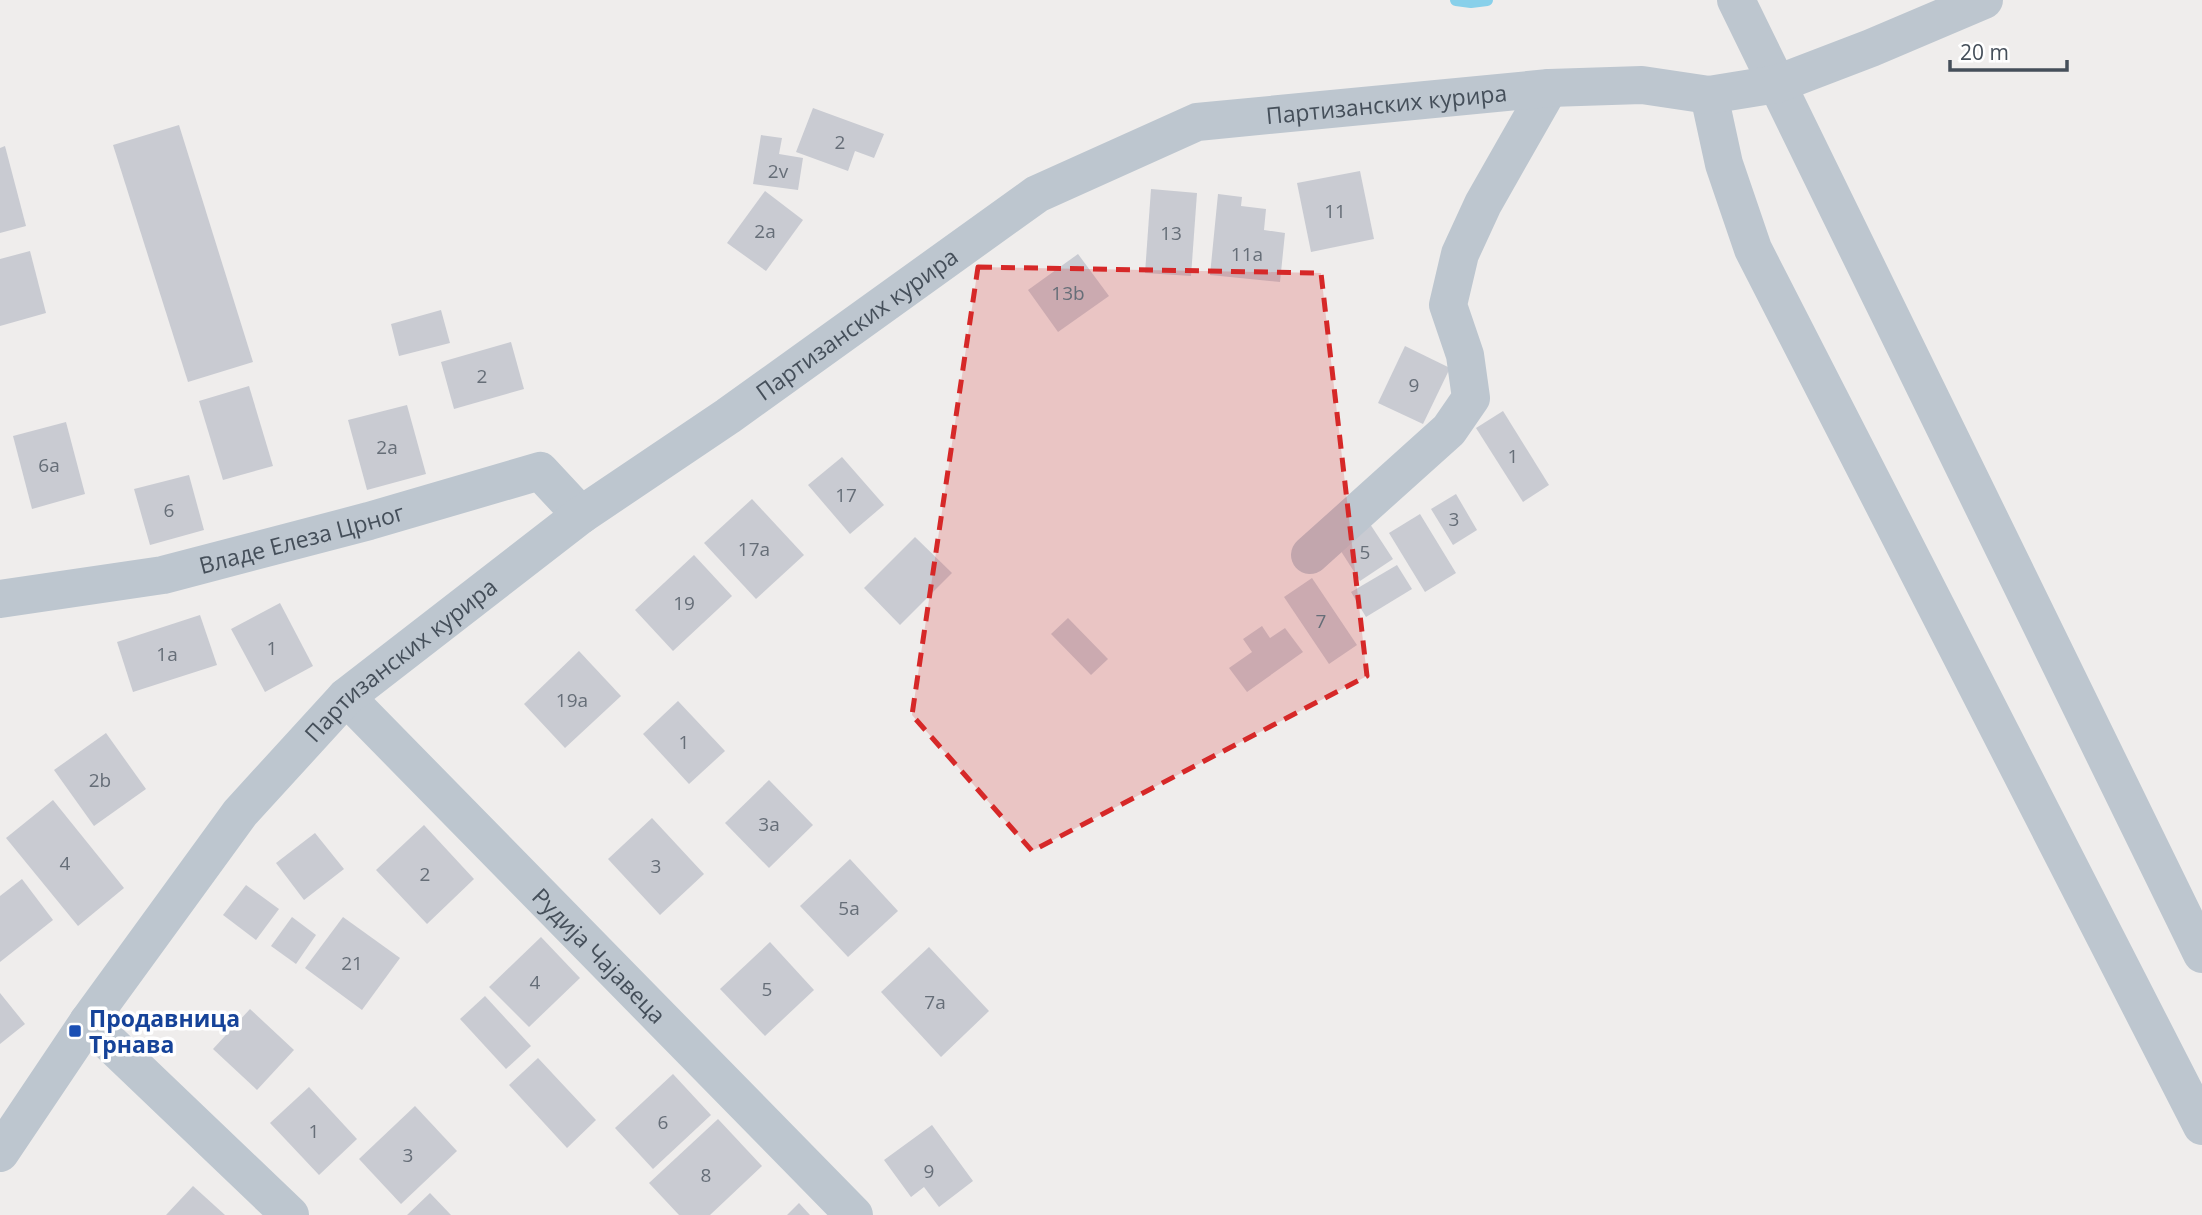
<svg xmlns="http://www.w3.org/2000/svg" width="2202" height="1215" viewBox="0 0 2202 1215" font-family="'Open Sans',sans-serif">
	<style>
		.lines { fill: none; stroke-linecap: round; stroke-linejoin: round }
		.stream { stroke: #88d0ea; stroke-width: 12 }
		.building { fill: #c9cbd2 }
		.minor { stroke: #bdc6cf; stroke-width: 38 }
		.marked { fill: #d62828; fill-opacity: 0.2; stroke: #d62828; stroke-width: 5; stroke-dasharray: 14 9; stroke-linejoin: round }
		.transit-dot { fill: #1a4fb4; stroke: #fff; stroke-width: 2.5 }
		.labels { text-anchor: middle; dominant-baseline: central; stroke-width: 7; stroke-linejoin: round; paint-order: stroke }
		.number-label { font-size: 19px; fill: #666e78 }
		.street-label { font-size: 23px; fill: #454f5a; stroke: #fff }
		.transit-label { font-size: 23px; font-weight: bold; fill: #164399; stroke: #fff; text-anchor: start }
	</style>
	<rect width="100%" height="100%" fill="#efedec"/>
	<g class="lines">
		<path class="stream" d="M 1456,0 L 1471,2 L 1487,0"/>
	</g>
	<g class="building">
		<path d="M 813,108 L 884,134 L 874,158 L 855,151 L 848,171 L 796,152 Z"/>
		<path d="M 179,125 L 253,362 L 188,382 L 113,145 Z"/>
		<path d="M 761,135 L 782,138 L 779,154 L 803,158 L 798,190 L 753,184 Z"/>
		<path d="M 5,146 L 26,226 L 0,233 L 0,148 Z"/>
		<path d="M 1360,171 L 1374,239 L 1311,252 L 1297,183 Z"/>
		<path d="M 1151,189 L 1197,193 L 1191,276 L 1145,273 Z"/>
		<path d="M 765,191 L 803,220 L 766,271 L 727,243 Z"/>
		<path d="M 1218,194 L 1242,197 L 1241,206 L 1266,209 L 1264,230 L 1285,233 L 1280,282 L 1210,275 Z"/>
		<path d="M 30,251 L 46,313 L 0,326 L 0,259 Z"/>
		<path d="M 1078,254 L 1109,296 L 1058,332 L 1028,290 Z"/>
		<path d="M 441,310 L 450,343 L 399,356 L 391,324 Z"/>
		<path d="M 511,342 L 524,389 L 454,409 L 441,362 Z"/>
		<path d="M 1405,346 L 1450,368 L 1423,424 L 1378,403 Z"/>
		<path d="M 249,386 L 273,466 L 223,480 L 199,401 Z"/>
		<path d="M 407,405 L 426,474 L 367,490 L 348,420 Z"/>
		<path d="M 1503,411 L 1549,485 L 1523,502 L 1476,428 Z"/>
		<path d="M 66,422 L 85,494 L 32,509 L 13,436 Z"/>
		<path d="M 842,457 L 884,505 L 850,534 L 808,485 Z"/>
		<path d="M 189,475 L 204,530 L 150,545 L 134,489 Z"/>
		<path d="M 1456,494 L 1477,530 L 1453,545 L 1431,509 Z"/>
		<path d="M 752,499 L 804,555 L 756,599 L 704,543 Z"/>
		<path d="M 1420,514 L 1456,573 L 1425,592 L 1389,533 Z"/>
		<path d="M 1370,524 L 1393,559 L 1360,581 L 1337,545 Z"/>
		<path d="M 915,537 L 952,573 L 900,625 L 864,588 Z"/>
		<path d="M 694,555 L 732,596 L 673,651 L 635,610 Z"/>
		<path d="M 1397,565 L 1412,589 L 1366,617 L 1351,592 Z"/>
		<path d="M 1312,578 L 1357,645 L 1329,664 L 1284,597 Z"/>
		<path d="M 280,603 L 313,666 L 265,692 L 231,629 Z"/>
		<path d="M 200,615 L 217,665 L 133,692 L 117,642 Z"/>
		<path d="M 1068,618 L 1108,659 L 1091,675 L 1051,634 Z"/>
		<path d="M 1262,626 L 1270,638 L 1285,628 L 1303,652 L 1247,692 L 1229,668 L 1252,652 L 1243,639 Z"/>
		<path d="M 579,651 L 621,696 L 565,748 L 524,704 Z"/>
		<path d="M 678,701 L 725,751 L 689,784 L 643,734 Z"/>
		<path d="M 106,733 L 146,789 L 94,826 L 54,770 Z"/>
		<path d="M 769,780 L 813,825 L 769,868 L 725,823 Z"/>
		<path d="M 53,800 L 124,888 L 78,926 L 6,838 Z"/>
		<path d="M 652,818 L 704,874 L 660,915 L 608,859 Z"/>
		<path d="M 424,825 L 474,879 L 427,924 L 376,870 Z"/>
		<path d="M 315,833 L 344,869 L 304,900 L 276,863 Z"/>
		<path d="M 850,859 L 898,911 L 848,957 L 800,906 Z"/>
		<path d="M 22,879 L 53,920 L 0,962 L 0,896 Z"/>
		<path d="M 246,885 L 279,909 L 256,940 L 223,915 Z"/>
		<path d="M 292,917 L 316,935 L 296,964 L 271,946 Z"/>
		<path d="M 343,917 L 400,958 L 362,1010 L 305,968 Z"/>
		<path d="M 541,937 L 580,978 L 529,1027 L 489,987 Z"/>
		<path d="M 770,942 L 814,990 L 765,1036 L 720,989 Z"/>
		<path d="M 929,947 L 989,1011 L 941,1057 L 881,992 Z"/>
		<path d="M 0,993 L 25,1024 L 0,1044 Z"/>
		<path d="M 485,996 L 531,1046 L 506,1069 L 460,1019 Z"/>
		<path d="M 250,1009 L 294,1050 L 257,1090 L 213,1049 Z"/>
		<path d="M 538,1058 L 596,1120 L 567,1148 L 509,1085 Z"/>
		<path d="M 673,1074 L 711,1115 L 653,1169 L 615,1128 Z"/>
		<path d="M 309,1087 L 357,1139 L 319,1175 L 270,1123 Z"/>
		<path d="M 415,1106 L 457,1151 L 401,1204 L 359,1159 Z"/>
		<path d="M 718,1119 L 762,1166 L 710,1215 L 679,1215 L 649,1183 Z"/>
		<path d="M 932,1125 L 973,1181 L 939,1207 L 924,1187 L 911,1197 L 884,1160 Z"/>
		<path d="M 193,1186 L 225,1215 L 166,1215 Z"/>
		<path d="M 430,1193 L 451,1215 L 407,1215 Z"/>
		<path d="M 799,1203 L 810,1215 L 787,1215 Z"/>
	</g>
	<g class="lines">
		<g class="minor">
			<path d="M 1736,0 L 2202,954"/>
			<path d="M 1709,95 L 1724,164 L 1753,249 L 2202,1126"/>
			<path d="M 1310,555 L 1449,430 L 1471,398 L 1465,355 L 1448,305 L 1460,254 L 1483,204 L 1549,88"/>
			<path id="s1" d="M 0,599 L 163,575 L 369,521 L 540,471 L 581,515"/>
			<path id="s2" d="M 346,697 L 854,1215"/>
			<path d="M 88,1022 L 290,1215"/>
			<path id="s3" d="M 0,1153 L 88,1022 L 240,813 L 346,697 L 581,515 L 728,416 L 1037,194 L 1197,122 L 1549,88 L 1642,85 L 1709,95 L 1777,84 L 1871,48 L 1984,0"/>
		</g>
	</g>
	<path class="marked" d="M 978,267 L 1321,273 L 1367,676 L 1032,851 L 912,715 Z"/>
	<rect class="transit-dot" x="68" y="1024" width="14" height="14" rx="3.5"/>
	<g class="labels">
		<g class="number-label">
			<text x="840" y="142">2</text>
			<text x="778" y="171">2v</text>
			<text x="1335" y="211">11</text>
			<text x="765" y="231">2a</text>
			<text x="1171" y="233">13</text>
			<text x="1247" y="254">11a</text>
			<text x="1068" y="293">13b</text>
			<text x="482" y="376">2</text>
			<text x="1414" y="385">9</text>
			<text x="387" y="447">2a</text>
			<text x="1513" y="456">1</text>
			<text x="49" y="465">6a</text>
			<text x="846" y="495">17</text>
			<text x="169" y="510">6</text>
			<text x="1454" y="519">3</text>
			<text x="754" y="549">17a</text>
			<text x="1365" y="552">5</text>
			<text x="684" y="603">19</text>
			<text x="1321" y="621">7</text>
			<text x="272" y="648">1</text>
			<text x="167" y="654">1a</text>
			<text x="572" y="700">19a</text>
			<text x="684" y="742">1</text>
			<text x="100" y="780">2b</text>
			<text x="769" y="824">3a</text>
			<text x="65" y="863">4</text>
			<text x="656" y="866">3</text>
			<text x="425" y="874">2</text>
			<text x="849" y="908">5a</text>
			<text x="352" y="963">21</text>
			<text x="535" y="982">4</text>
			<text x="767" y="989">5</text>
			<text x="935" y="1002">7a</text>
			<text x="663" y="1122">6</text>
			<text x="314" y="1131">1</text>
			<text x="408" y="1155">3</text>
			<text x="929" y="1171">9</text>
			<text x="706" y="1175">8</text>
		</g>
		<g class="street-label">
			<text stroke="none"><textPath href="#s3" startOffset="1794">Партизанских курира</textPath></text>
			<text stroke="none"><textPath href="#s3" startOffset="1206">Партизанских курира</textPath></text>
			<text stroke="none"><textPath href="#s1" startOffset="308">Владе Елеза Црног</textPath></text>
			<text stroke="none"><textPath href="#s3" startOffset="639">Партизанских курира</textPath></text>
			<text stroke="none"><textPath href="#s2" startOffset="362">Рудија Чајавеца</textPath></text>
		</g>
		<g class="transit-label">
			<text x="89" y="1018">Продавница<tspan x="89" dy="26">Трнава</tspan></text>
		</g>
	</g>
	<path d="M1950 60v10h117v-10" fill="none" stroke="#454f5a" stroke-width="3.5"/>
	<text x="1960" y="60" font-size="21" fill="#454f5a" stroke="#ffffff" stroke-width="5" paint-order="stroke">20 m</text>
</svg>
